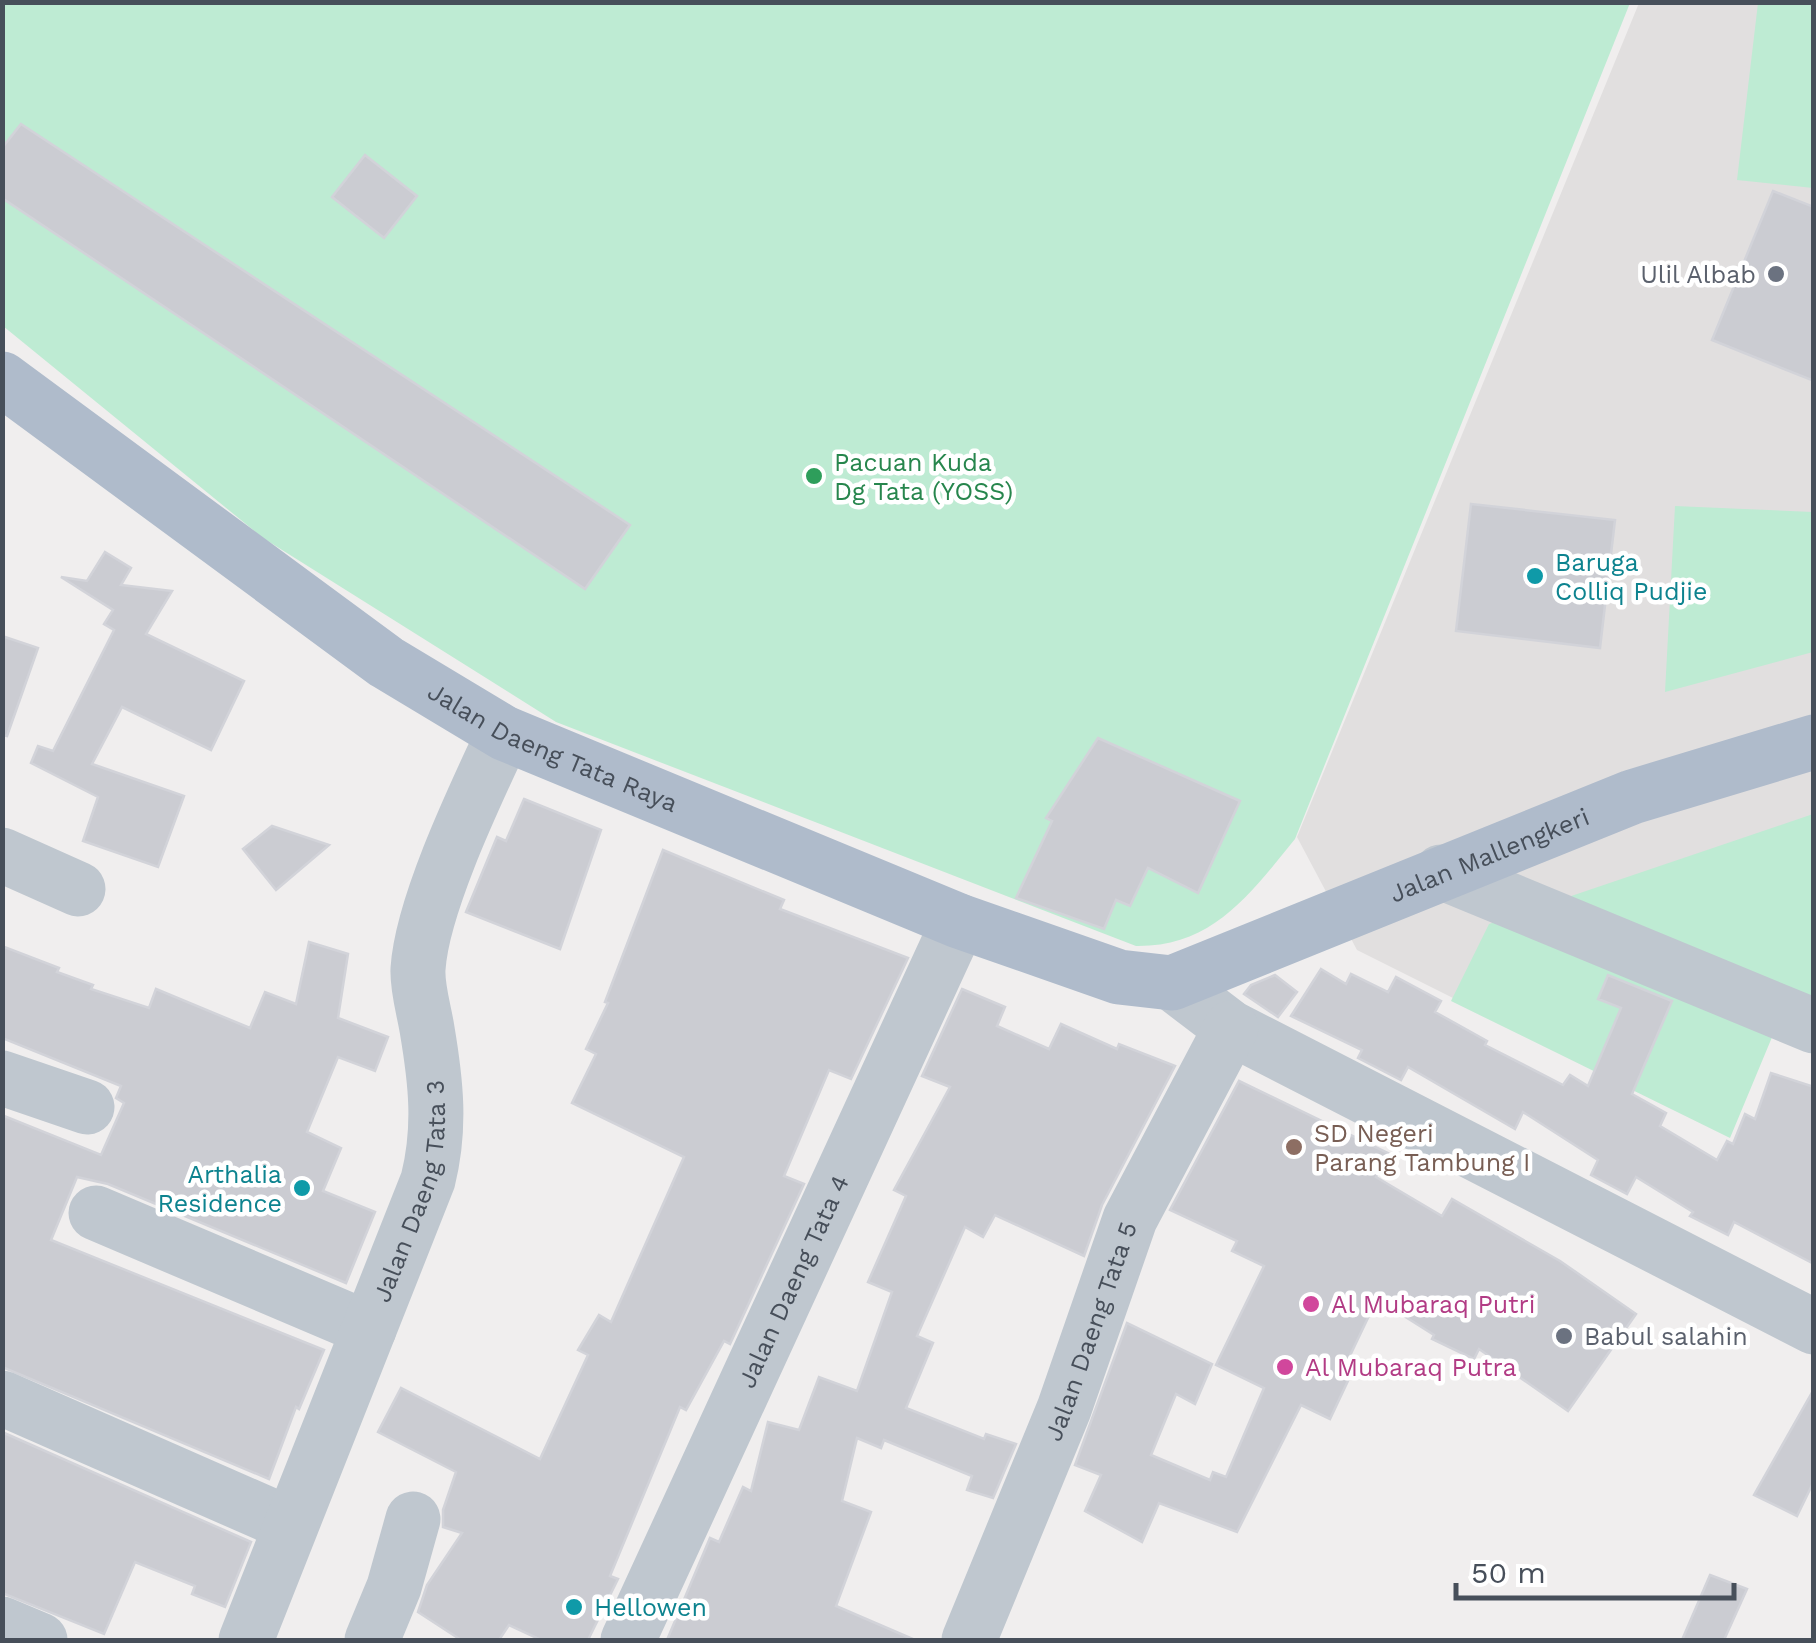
<svg xmlns="http://www.w3.org/2000/svg" width="1816" height="1643" viewBox="0 0 1816 1643" font-family="'Work Sans',sans-serif">
	<style>
		.education { fill: #e1dfdf }
		.green { fill: #beebd3 }
		.building { fill: #cbccd2; stroke: #d2d3d9; stroke-width: 2.5 }
		.lines { fill: none; stroke-linecap: round; stroke-linejoin: round }
		.minor { stroke: #bfc7cf; stroke-width: 55 }
		.major { stroke: #afbbcb; stroke-width: 55 }
		.worship-dot { fill: #6b7280; stroke: #fff; stroke-width: 4 }
		.leisure-dot { fill: #2e9e5b; stroke: #fff; stroke-width: 4 }
		.culture-dot { fill: #0f9aa8; stroke: #fff; stroke-width: 4 }
		.education-dot { fill: #8d6e63; stroke: #fff; stroke-width: 4 }
		.hotel-dot { fill: #d1479c; stroke: #fff; stroke-width: 4 }
		.labels { text-anchor: middle; dominant-baseline: central; stroke-width: 9; stroke-linejoin: round; paint-order: stroke }
		.worship-label { font-size: 25px; fill: #5b616d; stroke: #fff; text-anchor: end }
		.leisure-label { font-size: 25px; fill: #27864d; stroke: #fff; text-anchor: start }
		.culture-label { font-size: 25px; fill: #0d838f; stroke: #fff; text-anchor: start }
		.street-label { font-size: 25px; fill: #474f5a; stroke: #fff }
		.education-label { font-size: 25px; fill: #785e54; stroke: #fff; text-anchor: start }
		.hotel-label { font-size: 25px; fill: #b23c85; stroke: #fff; text-anchor: start }
	</style>
	<rect width="100%" height="100%" fill="#f0eeee"/>
	<path class="education" d="M 1639,3 L 1813,3 L 1813,1037 L 1495,1019 L 1357,950 L 1297,837 Z"/>
	<g class="green">
		<path d="M 2,3 L 1630,3 L 1295,839 C 1250,894 1213,947 1136,946 L 556,722 L 263,538 L 3,326 Z"/>
		<path d="M 1758,3 L 1813,3 L 1813,188 L 1737,180 Z"/>
		<path d="M 1675,506 L 1813,512 L 1813,652 L 1665,692 Z"/>
		<path d="M 1813,814 L 1813,1046 L 1775,1030 L 1730,1138 L 1451,1001 L 1489,924 Z"/>
	</g>
	<g class="building">
		<path d="M 21,124 L 630,525 L 585,589 L 2,198 L 2,148 Z"/>
		<path d="M 365,155 L 417,196 L 384,238 L 332,197 Z"/>
		<path d="M 1773,191 L 1814,207 L 1814,381 L 1712,340 Z"/>
		<path d="M 1471,504 L 1615,520 L 1600,648 L 1456,631 Z"/>
		<path d="M 105,552 L 131,568 L 121,585 L 172,591 L 146,634 L 244,681 L 211,750 L 122,707 L 92,764 L 184,796 L 158,867 L 83,841 L 98,797 L 31,763 L 38,746 L 53,751 L 114,630 L 104,624 L 113,610 L 61,577 L 87,581 Z"/>
		<path d="M 2,636 L 38,648 L 7,736 L 2,735 Z"/>
		<path d="M 1098,738 L 1240,801 L 1198,893 L 1148,868 L 1130,906 L 1116,900 L 1104,929 L 1016,898 L 1052,821 L 1046,818 Z"/>
		<path d="M 524,799 L 601,830 L 560,949 L 466,912 L 497,837 L 506,841 Z"/>
		<path d="M 272,826 L 329,845 L 276,890 L 243,849 Z"/>
		<path d="M 663,850 L 784,900 L 780,909 L 908,958 L 851,1079 L 829,1070 L 784,1176 L 804,1184 L 730,1344 L 724,1341 L 686,1410 L 680,1407 L 610,1576 L 618,1579 L 588,1640 L 541,1640 L 509,1625 L 499,1640 L 461,1640 L 418,1612 L 427,1585 L 462,1533 L 443,1527 L 443,1510 L 456,1472 L 378,1432 L 401,1388 L 540,1459 L 588,1355 L 578,1350 L 599,1315 L 611,1322 L 684,1157 L 572,1103 L 596,1054 L 586,1049 L 608,1003 L 605,1002 Z"/>
		<path d="M 309,942 L 348,954 L 338,1018 L 388,1037 L 375,1071 L 338,1057 L 307,1132 L 341,1148 L 323,1191 L 375,1212 L 346,1283 L 108,1184 L 77,1177 L 51,1240 L 324,1350 L 299,1409 L 296,1407 L 269,1479 L 2,1367 L 2,1115 L 101,1155 L 124,1103 L 116,1098 L 121,1086 L 2,1038 L 2,946 L 59,968 L 57,972 L 93,985 L 91,989 L 149,1008 L 156,989 L 250,1028 L 265,992 L 296,1004 Z"/>
		<path d="M 1321,969 L 1346,984 L 1351,974 L 1388,992 L 1396,977 L 1441,1001 L 1435,1012 L 1487,1041 L 1485,1045 L 1563,1085 L 1570,1075 L 1588,1086 L 1621,1008 L 1598,999 L 1608,975 L 1672,1001 L 1632,1094 L 1666,1113 L 1660,1126 L 1717,1160 L 1727,1141 L 1733,1144 L 1745,1114 L 1755,1119 L 1771,1073 L 1814,1087 L 1814,1264 L 1734,1222 L 1728,1235 L 1690,1216 L 1693,1212 L 1636,1177 L 1627,1194 L 1591,1175 L 1598,1160 L 1523,1112 L 1515,1129 L 1408,1067 L 1401,1080 L 1358,1058 L 1362,1050 L 1291,1016 Z"/>
		<path d="M 1275,975 L 1297,992 L 1278,1017 L 1244,994 L 1251,985 Z"/>
		<path d="M 962,989 L 1005,1007 L 997,1026 L 1049,1049 L 1061,1024 L 1117,1049 L 1119,1044 L 1175,1066 L 1102,1205 L 1084,1256 L 995,1215 L 983,1237 L 965,1227 L 917,1336 L 933,1343 L 906,1408 L 984,1439 L 986,1434 L 1016,1444 L 993,1498 L 967,1490 L 972,1476 L 884,1440 L 881,1448 L 857,1438 L 842,1501 L 871,1512 L 836,1606 L 915,1640 L 667,1640 L 710,1538 L 719,1542 L 743,1487 L 751,1491 L 768,1422 L 799,1430 L 819,1377 L 857,1391 L 892,1292 L 868,1282 L 906,1196 L 894,1190 L 950,1087 L 922,1076 Z"/>
		<path d="M 1239,1081 L 1388,1153 L 1376,1177 L 1442,1216 L 1452,1199 L 1560,1261 L 1636,1314 L 1568,1411 L 1479,1349 L 1474,1359 L 1432,1339 L 1434,1335 L 1377,1299 L 1346,1364 L 1354,1368 L 1330,1419 L 1301,1405 L 1237,1532 L 1159,1503 L 1142,1542 L 1085,1511 L 1101,1475 L 1075,1465 L 1127,1323 L 1212,1364 L 1195,1404 L 1176,1394 L 1151,1455 L 1210,1480 L 1213,1472 L 1226,1477 L 1264,1388 L 1216,1365 L 1264,1266 L 1232,1251 L 1237,1241 L 1170,1210 Z"/>
		<path d="M 1814,1389 L 1814,1481 L 1797,1516 L 1754,1495 Z"/>
		<path d="M 2,1432 L 251,1542 L 225,1607 L 192,1594 L 195,1586 L 135,1562 L 104,1634 L 2,1593 Z"/>
		<path d="M 1710,1575 L 1747,1589 L 1724,1640 L 1682,1640 Z"/>
	</g>
	<g class="lines">
		<g class="minor">
			<path d="M 2,855 L 78,889"/>
			<path d="M 1441,872 L 1814,1026"/>
			<path d="M 1172,983 L 1231,1028 L 1814,1327"/>
			<path d="M 2,1078 L 87,1107"/>
			<path d="M 96,1213 L 369,1329"/>
			<path d="M 2,1398 L 289,1524"/>
			<path d="M 2,1624 L 40,1640"/>
			<path id="s1" d="M 246,1640 L 428,1180 C 441,1128 436,1082 427,1029 C 424,1010 417,988 418,969 C 422,905 476,793 504,733"/>
			<path d="M 372,1640 L 394,1587 L 413,1519"/>
			<path id="s2" d="M 628,1640 L 959,921"/>
			<path id="s3" d="M 969,1640 L 1064,1409 L 1130,1219 L 1231,1028"/>
		</g>
		<path class="major" id="s4" d="M 2,379 L 386,662 L 504,733 L 959,921 L 1119,977 L 1172,983 L 1632,797 L 1814,742"/>
	</g>
	<g class="worship-dot">
		<circle cx="1776" cy="274" r="10"/>
		<circle cx="1564" cy="1336" r="10"/>
	</g>
	<circle class="leisure-dot" cx="814" cy="476" r="10"/>
	<g class="culture-dot">
		<circle cx="1535" cy="576" r="10"/>
		<circle cx="302" cy="1188" r="10"/>
		<circle cx="574" cy="1607" r="10"/>
	</g>
	<circle class="education-dot" cx="1294" cy="1147" r="10"/>
	<g class="hotel-dot">
		<circle cx="1311" cy="1304" r="10"/>
		<circle cx="1285" cy="1367" r="10"/>
	</g>
	<g class="labels">
		<g class="worship-label">
			<text x="1756" y="274">Ulil Albab</text>
			<text x="1584" y="1336" text-anchor="start">Babul salahin</text>
		</g>
		<g class="leisure-label">
			<text x="834" y="462">Pacuan Kuda<tspan x="834" dy="29">Dg Tata (YOSS)</tspan></text>
		</g>
		<g class="culture-label">
			<text x="1555" y="562">Baruga<tspan x="1555" dy="29">Colliq Pudjie</tspan></text>
			<text x="282" y="1174" text-anchor="end">Arthalia<tspan x="282" dy="29">Residence</tspan></text>
			<text x="594" y="1607">Hellowen</text>
		</g>
		<g class="street-label">
			<text stroke="none"><textPath href="#s4" startOffset="665">Jalan Daeng Tata Raya</textPath></text>
			<text stroke="none"><textPath href="#s4" startOffset="1672">Jalan Mallengkeri</textPath></text>
			<text stroke="none"><textPath href="#s1" startOffset="480">Jalan Daeng Tata 3</textPath></text>
			<text stroke="none"><textPath href="#s2" startOffset="395">Jalan Daeng Tata 4</textPath></text>
			<text stroke="none"><textPath href="#s3" startOffset="332">Jalan Daeng Tata 5</textPath></text>
		</g>
		<g class="education-label">
			<text x="1314" y="1133">SD Negeri<tspan x="1314" dy="29">Parang Tambung I</tspan></text>
		</g>
		<g class="hotel-label">
			<text x="1331" y="1304">Al Mubaraq Putri</text>
			<text x="1305" y="1367">Al Mubaraq Putra</text>
		</g>
	</g>
	<rect width="1816" height="1643" fill="none" stroke="#474f5a" stroke-width="10"/>
	<path d="M1456 1583v15h278v-15" fill="none" stroke="#474f5a" stroke-width="5"/>
	<text x="1471" y="1583" font-size="30" fill="#474f5a" stroke="#ffffff" stroke-width="8" paint-order="stroke">50 m</text>
</svg>
